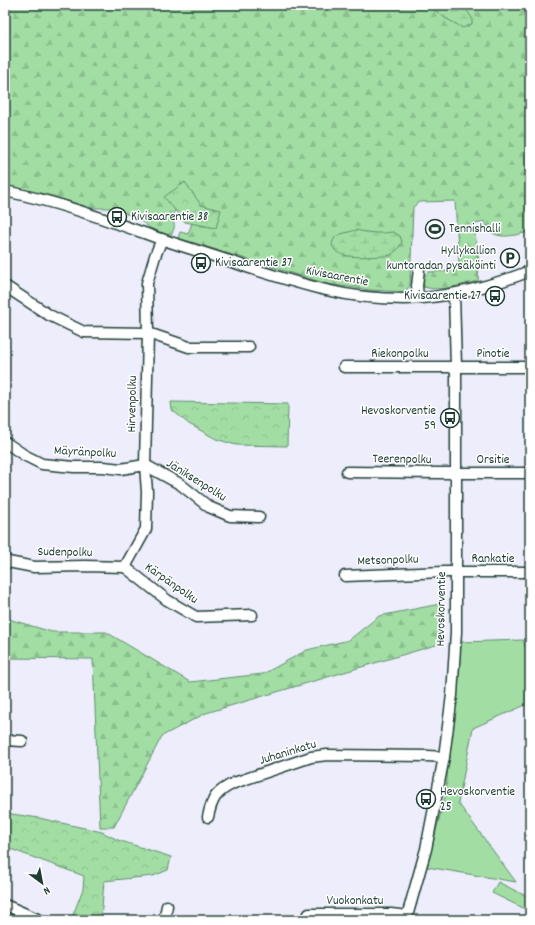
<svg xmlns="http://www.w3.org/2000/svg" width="535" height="925" viewBox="0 0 535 925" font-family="Dekko,sans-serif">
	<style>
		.grass { fill: #a2dea4; stroke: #608e6c }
		.forest { fill: url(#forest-firs); stroke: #608e6c }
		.wetland { fill: url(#wetland-marsh); stroke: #608e6c }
		.park { fill: url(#park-crowns); stroke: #608e6c }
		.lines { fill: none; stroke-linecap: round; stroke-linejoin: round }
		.minor-casing { stroke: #1f3d34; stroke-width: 13 }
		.minor { stroke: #fff; stroke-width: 10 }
		.labels { text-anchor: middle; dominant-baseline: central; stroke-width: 3; stroke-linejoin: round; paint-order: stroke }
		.poi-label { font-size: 13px; fill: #1f3d34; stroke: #fff; text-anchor: start }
		.street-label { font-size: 13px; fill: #1f3d34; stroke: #fff }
	</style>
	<defs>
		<pattern id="forest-firs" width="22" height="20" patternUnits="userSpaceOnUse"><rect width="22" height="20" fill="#a2dea4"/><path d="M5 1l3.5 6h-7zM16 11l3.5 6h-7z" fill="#8bbf8e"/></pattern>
		<pattern id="wetland-marsh" width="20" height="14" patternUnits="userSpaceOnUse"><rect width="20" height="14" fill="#a2dea4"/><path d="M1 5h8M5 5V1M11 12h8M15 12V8" fill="none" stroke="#8bbf8e"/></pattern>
		<pattern id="park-crowns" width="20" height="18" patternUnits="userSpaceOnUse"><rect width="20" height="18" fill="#a2dea4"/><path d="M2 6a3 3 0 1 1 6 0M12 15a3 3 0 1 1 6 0" fill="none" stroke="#8bbf8e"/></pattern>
	</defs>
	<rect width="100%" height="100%" fill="#ededfc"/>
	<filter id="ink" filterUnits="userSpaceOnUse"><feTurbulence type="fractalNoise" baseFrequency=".025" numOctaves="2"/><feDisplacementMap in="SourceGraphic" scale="8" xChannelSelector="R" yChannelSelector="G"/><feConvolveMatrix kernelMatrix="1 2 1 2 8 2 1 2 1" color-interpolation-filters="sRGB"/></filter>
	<g filter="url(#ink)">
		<g class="grass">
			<path d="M 523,640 L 530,661 L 530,703 L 473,728 L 458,803 L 516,882 L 427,867 L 438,823 L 446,793 L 448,764 L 457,699 L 461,642 Z"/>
			<path d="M 498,882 L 530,898 L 525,909 L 492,893 Z"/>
		</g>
		<g class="forest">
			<path d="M 5,5 L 530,5 L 530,232 C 518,234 502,240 491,232 C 488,230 486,225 484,221 L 474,225 L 479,263 L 478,281 C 461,285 441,292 423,287 L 423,278 L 428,272 L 451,271 L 459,263 L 455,201 L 419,202 L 413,207 L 410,285 L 405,292 L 370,290 L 327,284 L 178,238 L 180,232 L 188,234 L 192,223 L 216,228 L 174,208 L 175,211 L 170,218 C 177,225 174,228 171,236 L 150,228 L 137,218 L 111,208 L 90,208 L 53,196 L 5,186 Z"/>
			<path d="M 440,604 L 439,644 L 206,713 L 162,736 L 114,827 L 100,827 L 93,659 L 5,658 L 5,618 L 52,632 L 106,632 L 190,682 L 263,674 L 307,650 L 349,640 L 379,616 Z"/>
		</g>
		<g class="wetland">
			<path d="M 428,5 L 463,5 L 472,18 L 472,24 L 463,28 L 445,18 Z"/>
			<path d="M 356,230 C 369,233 380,234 393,232 L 400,236 L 402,242 C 398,249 395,254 387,256 C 375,256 342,260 335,250 C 333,248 333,246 332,244 L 335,237 L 341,234 Z"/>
		</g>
		<g class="park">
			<path d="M 185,182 L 201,205 L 221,210 L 216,228 L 185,222 L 164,197 Z"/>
			<path d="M 171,402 L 288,404 L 287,446 L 236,445 L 216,439 L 189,424 L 172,410 Z"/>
			<path d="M 5,813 L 39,818 L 102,832 L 118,840 L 171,857 L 168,870 L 153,876 L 104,881 L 101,920 L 71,920 L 83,889 L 84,876 L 5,847 Z"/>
		</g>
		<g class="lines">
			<g class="minor-casing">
				<g id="minor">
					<path d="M 5,191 C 59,202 110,221 161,239 C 191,249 221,258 250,268 C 275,276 300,284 326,290 C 351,296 378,299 404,299 C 448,298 489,287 530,271"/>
					<path d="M 5,286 L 49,315 L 84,332 L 148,333 L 189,347 L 249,347"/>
					<path d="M 418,298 L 417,286 L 419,269"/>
					<path d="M 344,367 L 530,367"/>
					<path d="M 5,442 L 24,455 L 42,464 L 74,467 L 103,467 L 121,469 L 145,465 L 180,484 L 209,507 L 230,516 L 259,517"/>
					<path d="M 347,472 L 440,473 L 530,473"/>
					<path d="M 5,559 L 8,562 L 34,567 L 85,566 L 125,567"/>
					<path d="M 125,567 L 146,529 L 147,492 L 145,465 L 148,333 L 147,283 L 155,256 L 162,239"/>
					<path d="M 125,567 L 167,600 L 196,617 L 252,615"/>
					<path d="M 345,576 L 444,572 L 530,572"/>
					<path d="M 5,740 L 22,741"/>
					<path d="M 208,817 C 212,798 216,792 234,783 L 311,757 L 327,755 L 428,756 L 444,757"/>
					<path d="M 5,905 L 40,920"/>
					<path d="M 164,920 L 167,906"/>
					<path d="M 306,920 L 309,914 L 391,914 L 408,916"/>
					<path d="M 406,920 L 426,849 L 444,757 L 452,695 L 456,632 L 456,367 L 454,294"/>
				</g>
			</g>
			<use href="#minor" class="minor"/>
		</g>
	</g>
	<defs>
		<g id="bus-ring" transform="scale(1)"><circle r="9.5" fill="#fff" stroke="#1f3d34" stroke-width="1.5"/><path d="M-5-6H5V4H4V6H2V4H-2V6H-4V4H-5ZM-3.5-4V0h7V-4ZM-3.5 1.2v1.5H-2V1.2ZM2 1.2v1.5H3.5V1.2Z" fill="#1f3d34"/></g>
		<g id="stadium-ring" transform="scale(1)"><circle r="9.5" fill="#fff" stroke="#1f3d34" stroke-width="1.5"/><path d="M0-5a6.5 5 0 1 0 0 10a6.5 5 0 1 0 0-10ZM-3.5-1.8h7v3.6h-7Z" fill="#1f3d34"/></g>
		<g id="parking-ring" transform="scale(1)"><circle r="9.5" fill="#fff" stroke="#1f3d34" stroke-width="1.5"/><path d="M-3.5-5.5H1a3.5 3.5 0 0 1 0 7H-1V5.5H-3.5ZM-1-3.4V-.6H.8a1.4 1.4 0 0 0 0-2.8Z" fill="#1f3d34"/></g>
	</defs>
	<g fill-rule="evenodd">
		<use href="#bus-ring" x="117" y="217"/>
		<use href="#stadium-ring" x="435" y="229"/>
		<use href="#parking-ring" x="510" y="258"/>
		<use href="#bus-ring" x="201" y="263"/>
		<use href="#bus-ring" x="495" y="296"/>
		<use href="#bus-ring" x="450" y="418"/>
		<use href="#bus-ring" x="426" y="799"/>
	</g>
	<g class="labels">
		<g class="poi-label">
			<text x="131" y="217">Kivisaarentie 38</text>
			<text x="449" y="229">Tennishalli</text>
			<text x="496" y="251" text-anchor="end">Hyllykallion<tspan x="496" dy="15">kuntoradan pysäköinti</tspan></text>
			<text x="215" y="263">Kivisaarentie 37</text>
			<text x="481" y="296" text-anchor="end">Kivisaarentie 27</text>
			<text x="436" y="411" text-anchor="end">Hevoskorventie<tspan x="436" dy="15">59</tspan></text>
			<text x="440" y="792">Hevoskorventie<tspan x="440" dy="15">25</tspan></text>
		</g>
		<g class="street-label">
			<text transform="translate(337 277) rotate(11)">Kivisaarentie</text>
			<text x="400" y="354">Riekonpolku</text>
			<text x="493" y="354">Pinotie</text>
			<text transform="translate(133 404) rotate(-89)">Hirvenpolku</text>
			<text transform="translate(85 453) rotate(3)">Mäyränpolku</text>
			<text transform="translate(402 460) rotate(1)">Teerenpolku</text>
			<text x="493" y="460">Orsitie</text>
			<text transform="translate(196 481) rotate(32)">Jäniksenpolku</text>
			<text transform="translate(65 553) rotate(1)">Sudenpolku</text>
			<text x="493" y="559">Rankatie</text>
			<text transform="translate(388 561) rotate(-2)">Metsonpolku</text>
			<text transform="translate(171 584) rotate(35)">Kärpänpolku</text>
			<text transform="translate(442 609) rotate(-89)">Hevoskorventie</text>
			<text transform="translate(288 753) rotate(-17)">Juhaninkatu</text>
			<text x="355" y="901">Vuokonkatu</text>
		</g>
	</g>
	<rect width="535" height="925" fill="none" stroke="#fff" stroke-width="20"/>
	<rect x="10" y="10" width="515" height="905" fill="none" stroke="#1f3d34" stroke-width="1.5" filter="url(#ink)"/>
	<g transform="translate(42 883) rotate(148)" stroke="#ffffff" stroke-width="3" paint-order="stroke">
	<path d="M0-3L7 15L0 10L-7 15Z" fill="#1f3d34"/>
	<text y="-6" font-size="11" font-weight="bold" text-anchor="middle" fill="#1f3d34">N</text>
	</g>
</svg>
